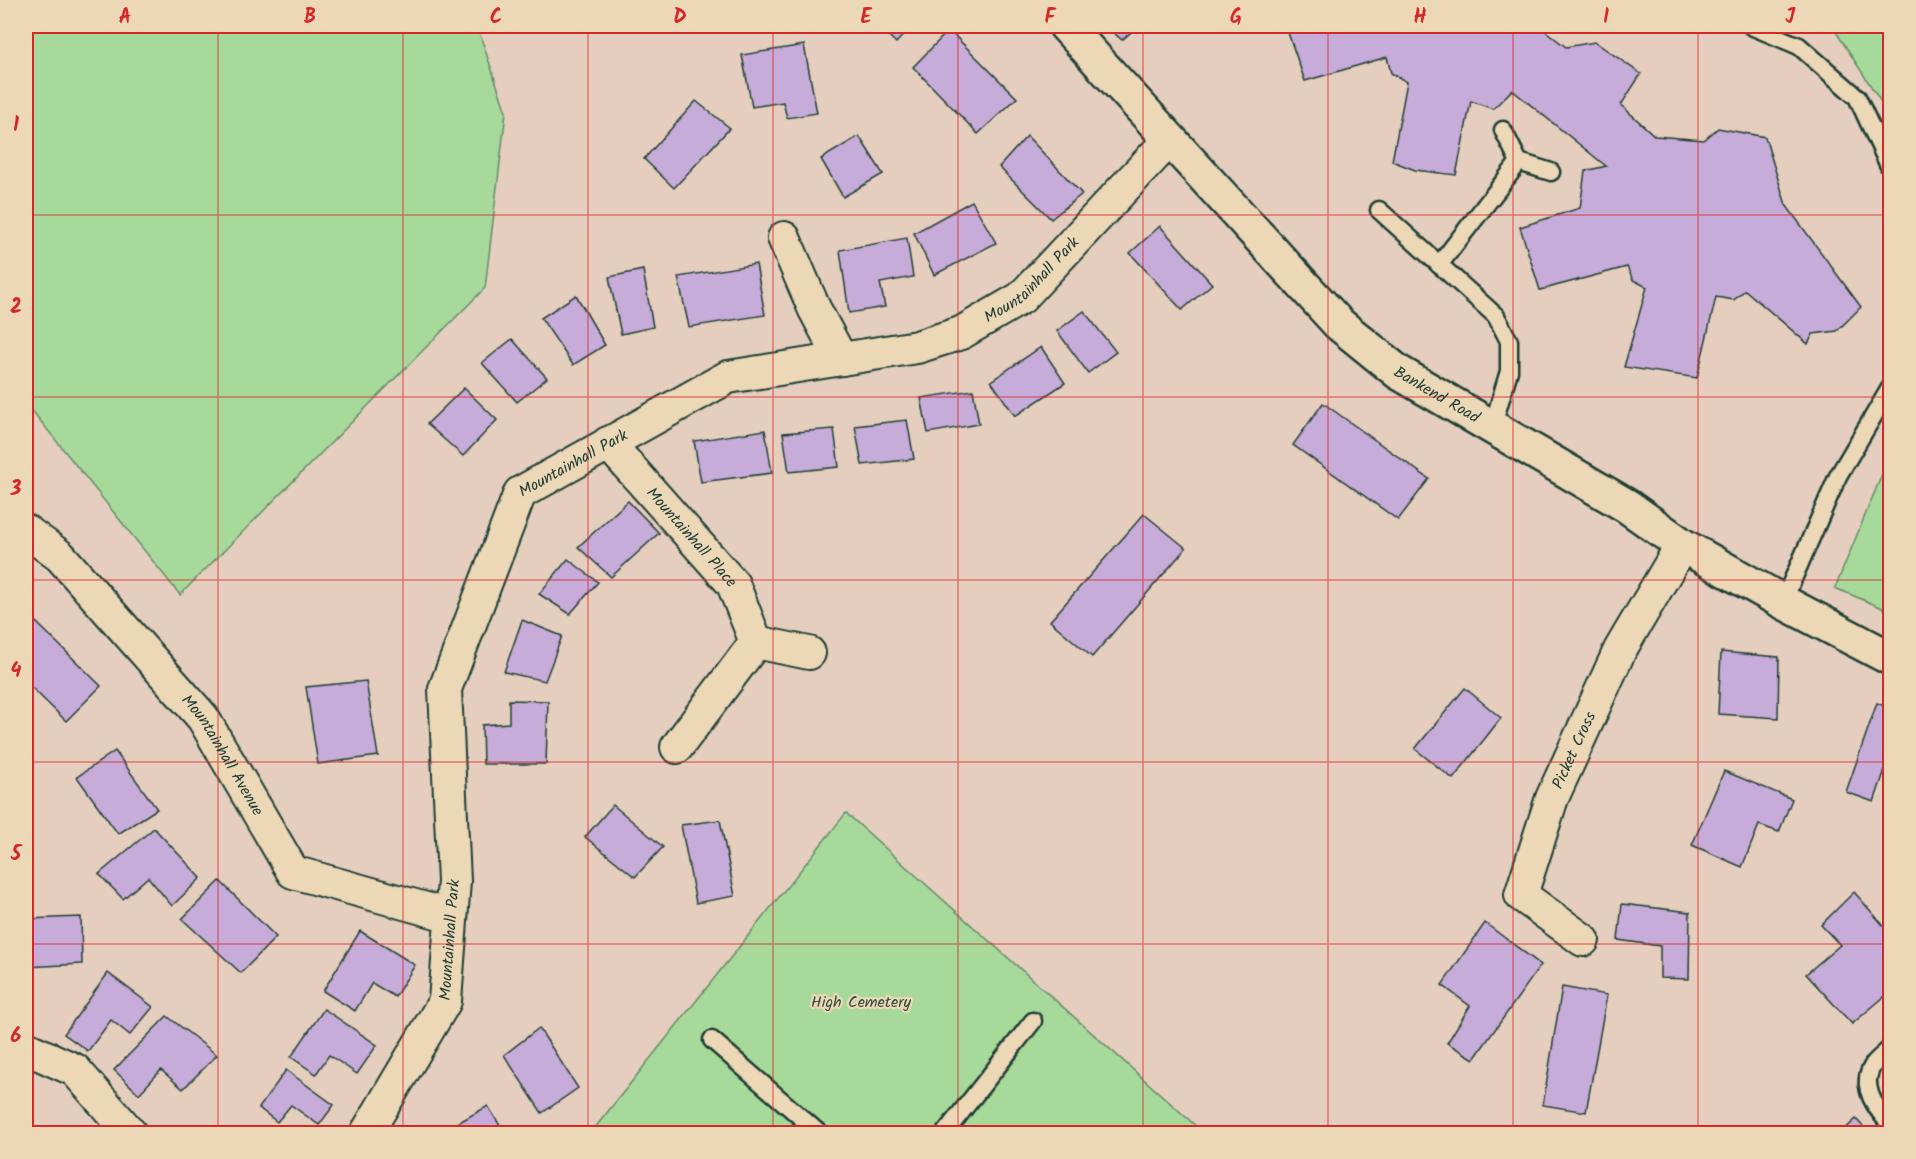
<svg xmlns="http://www.w3.org/2000/svg" width="1916" height="1159" viewBox="0 0 1916 1159" font-family="Kalam,sans-serif">
	<style>
		.green { fill: #a7d99b; stroke: #638b68; stroke-width: 1.5 }
		.building { fill: #c7abd8; stroke: #1f3d34; stroke-width: 1.5 }
		.lines { fill: none; stroke-linecap: round; stroke-linejoin: round }
		.lane-casing { stroke: #1f3d34; stroke-width: 21 }
		.street-casing { stroke: #1f3d34; stroke-width: 36 }
		.secondary-casing { stroke: #1f3d34; stroke-width: 38 }
		.lane { stroke: #ecd7b6; stroke-width: 16 }
		.street { stroke: #ecd7b6; stroke-width: 32 }
		.secondary { stroke: #ecd7b6; stroke-width: 33 }
		.grid { fill: none; stroke: #d62828; stroke-width: 1.5; stroke-opacity: 0.55 }
		.labels { text-anchor: middle; dominant-baseline: central; stroke-width: 4.5; stroke-linejoin: round; paint-order: stroke }
		.street-label { font-size: 16px; fill: #1f3d34; stroke: #ecd7b6 }
		.park-label { font-size: 16px; fill: #2d4d3e; stroke: #ecd7b6 }
		.neatline { fill: none; stroke: #d62828; stroke-width: 2 }
		.grid-label { font-size: 20px; text-anchor: middle; font-weight: bold; fill: #d62828 }
	</style>
	<rect width="100%" height="100%" fill="#e5cebd"/>
	<filter id="ink" filterUnits="userSpaceOnUse"><feTurbulence type="fractalNoise" baseFrequency=".0167" numOctaves="2"/><feDisplacementMap in="SourceGraphic" scale="12" xChannelSelector="R" yChannelSelector="G"/><feConvolveMatrix kernelMatrix="1 2 1 2 8 2 1 2 1" color-interpolation-filters="sRGB"/></filter>
	<g filter="url(#ink)">
		<g class="green">
			<path d="M 26,26 L 477,26 L 506,112 L 485,288 L 180,595 L 26,403 Z"/>
			<path d="M 1830,26 L 1890,26 L 1890,116 L 1833,27 Z"/>
			<path d="M 1890,455 L 1890,611 L 1835,588 Z"/>
			<path d="M 846,813 L 1196,1126 L 1193,1134 L 590,1134 Z"/>
		</g>
		<g class="building">
			<path d="M 879,26 L 912,26 L 896,43 Z"/>
			<path d="M 1106,26 L 1138,26 L 1122,40 Z"/>
			<path d="M 1292,26 L 1539,26 L 1566,47 L 1595,42 L 1641,74 L 1621,105 L 1655,136 L 1704,140 L 1718,128 L 1765,137 L 1786,205 L 1861,307 L 1837,331 L 1813,334 L 1808,344 L 1745,290 L 1734,300 L 1716,297 L 1697,378 L 1624,367 L 1647,287 L 1633,280 L 1627,267 L 1540,290 L 1520,227 L 1580,208 L 1585,171 L 1606,166 L 1512,90 L 1493,109 L 1471,101 L 1456,175 L 1415,170 L 1392,161 L 1407,82 L 1391,73 L 1387,57 L 1305,81 L 1286,27 Z"/>
			<path d="M 949,30 L 1017,98 L 978,134 L 913,67 Z"/>
			<path d="M 804,45 L 817,113 L 787,118 L 783,102 L 752,107 L 742,55 Z"/>
			<path d="M 696,101 L 730,128 L 674,188 L 644,159 Z"/>
			<path d="M 859,136 L 883,174 L 843,197 L 821,159 Z"/>
			<path d="M 1027,136 L 1082,194 L 1051,219 L 999,167 Z"/>
			<path d="M 972,201 L 996,243 L 934,275 L 914,233 Z"/>
			<path d="M 1160,226 L 1212,284 L 1182,310 L 1130,253 Z"/>
			<path d="M 907,238 L 913,277 L 880,283 L 885,307 L 849,313 L 840,250 Z"/>
			<path d="M 756,264 L 765,315 L 689,327 L 678,277 Z"/>
			<path d="M 643,270 L 653,327 L 621,334 L 609,277 Z"/>
			<path d="M 576,295 L 605,345 L 573,365 L 541,318 Z"/>
			<path d="M 1084,311 L 1116,352 L 1088,373 L 1057,331 Z"/>
			<path d="M 512,339 L 547,378 L 517,402 L 482,363 Z"/>
			<path d="M 1041,347 L 1065,383 L 1015,416 L 991,381 Z"/>
			<path d="M 464,388 L 497,420 L 463,456 L 427,424 Z"/>
			<path d="M 973,390 L 979,424 L 928,433 L 921,398 Z"/>
			<path d="M 1323,403 L 1429,479 L 1398,520 L 1293,445 Z"/>
			<path d="M 907,420 L 914,459 L 862,465 L 855,426 Z"/>
			<path d="M 834,429 L 839,467 L 789,472 L 783,433 Z"/>
			<path d="M 765,430 L 772,473 L 701,482 L 694,441 Z"/>
			<path d="M 628,501 L 659,533 L 611,577 L 578,547 Z"/>
			<path d="M 1144,514 L 1186,548 L 1092,657 L 1050,621 Z"/>
			<path d="M 568,559 L 598,582 L 570,614 L 539,594 Z"/>
			<path d="M 522,620 L 562,636 L 545,681 L 504,672 Z"/>
			<path d="M 36,622 L 101,686 L 66,721 L 26,682 L 26,632 Z"/>
			<path d="M 1721,652 L 1779,657 L 1778,718 L 1718,714 Z"/>
			<path d="M 366,681 L 378,756 L 318,764 L 306,687 Z"/>
			<path d="M 1465,688 L 1501,718 L 1453,779 L 1415,749 Z"/>
			<path d="M 509,700 L 548,701 L 546,764 L 483,764 L 482,725 L 509,723 Z"/>
			<path d="M 1877,703 L 1890,708 L 1890,755 L 1874,802 L 1846,792 Z"/>
			<path d="M 115,751 L 157,809 L 118,834 L 77,777 Z"/>
			<path d="M 1724,771 L 1792,799 L 1779,832 L 1759,825 L 1742,867 L 1692,845 Z"/>
			<path d="M 613,805 L 663,847 L 635,877 L 585,837 Z"/>
			<path d="M 720,820 L 735,896 L 696,903 L 681,825 Z"/>
			<path d="M 154,828 L 201,878 L 172,906 L 148,877 L 123,899 L 99,874 Z"/>
			<path d="M 220,881 L 276,937 L 241,973 L 182,919 Z"/>
			<path d="M 1854,892 L 1890,933 L 1890,992 L 1852,1024 L 1806,974 L 1840,945 L 1821,925 Z"/>
			<path d="M 1622,904 L 1690,912 L 1689,979 L 1660,978 L 1660,946 L 1618,940 Z"/>
			<path d="M 81,917 L 82,964 L 26,967 L 26,919 Z"/>
			<path d="M 1485,923 L 1541,965 L 1474,1059 L 1447,1043 L 1470,1006 L 1442,985 Z"/>
			<path d="M 360,931 L 415,965 L 395,997 L 372,983 L 355,1011 L 323,991 Z"/>
			<path d="M 108,973 L 153,1007 L 130,1035 L 111,1020 L 88,1051 L 64,1034 Z"/>
			<path d="M 1562,987 L 1607,995 L 1586,1112 L 1543,1105 Z"/>
			<path d="M 324,1009 L 377,1045 L 357,1074 L 329,1055 L 316,1074 L 291,1057 Z"/>
			<path d="M 167,1016 L 217,1055 L 183,1089 L 161,1070 L 139,1094 L 114,1070 Z"/>
			<path d="M 539,1028 L 578,1088 L 542,1113 L 504,1055 Z"/>
			<path d="M 286,1070 L 334,1105 L 319,1125 L 291,1105 L 277,1122 L 259,1108 Z"/>
			<path d="M 488,1106 L 505,1134 L 448,1134 L 445,1130 Z"/>
			<path d="M 1856,1119 L 1870,1134 L 1840,1134 Z"/>
		</g>
		<g class="lines">
			<g class="lane-casing">
				<g id="lane">
					<path d="M 1751,26 L 1799,46 L 1857,97 L 1890,168"/>
					<path d="M 1503,130 L 1519,162 L 1551,172"/>
					<path d="M 1379,210 L 1496,316 L 1509,341 L 1509,371 L 1492,428"/>
					<path d="M 1439,265 L 1519,162"/>
					<path d="M 1783,602 L 1838,476 L 1890,388"/>
					<path d="M 712,1040 L 820,1134"/>
					<path d="M 1890,1048 C 1885,1054 1877,1059 1873,1065 C 1859,1086 1876,1109 1890,1124"/>
					<path d="M 944,1134 L 1033,1021"/>
				</g>
			</g>
			<g class="street-casing">
				<g id="street">
					<path d="M 784,238 L 814,308 L 841,359"/>
					<path id="s1" d="M 608,443 L 733,584 L 756,642 L 677,747"/>
					<path id="s2" d="M 26,531 L 60,556 L 203,718 L 293,872 L 451,916"/>
					<path d="M 756,642 L 809,653"/>
					<path id="s3" d="M 1583,940 L 1521,895 L 1552,798 L 1620,650 L 1682,545"/>
					<path d="M 26,1048 L 75,1070 L 131,1134"/>
					<path id="s4" d="M 366,1134 L 445,1001 L 454,881 L 445,689 L 520,493 L 728,377 L 917,347 L 961,333 L 1021,298 L 1170,139"/>
				</g>
			</g>
			<g class="secondary-casing">
				<g id="secondary">
					<path id="s5" d="M 1066,26 L 1339,324 L 1398,372 L 1627,506 L 1682,545 L 1783,602 L 1890,658"/>
				</g>
			</g>
			<use href="#lane" class="lane"/>
			<use href="#street" class="street"/>
			<use href="#secondary" class="secondary"/>
		</g>
	</g>
	<path class="grid" d="M 218,26 L 218,1134M 403,26 L 403,1134M 588,26 L 588,1134M 773,26 L 773,1134M 958,26 L 958,1134M 1143,26 L 1143,1134M 1328,26 L 1328,1134M 1513,26 L 1513,1134M 1698,26 L 1698,1134M 26,215 L 1890,215M 26,397 L 1890,397M 26,580 L 1890,580M 26,762 L 1890,762M 26,944 L 1890,944"/>
	<g class="labels">
		<g class="street-label">
			<text stroke="none"><textPath href="#s4" startOffset="1242">Mountainhall Park</textPath></text>
			<text stroke="none"><textPath href="#s5" startOffset="525">Bankend Road</textPath></text>
			<text stroke="none"><textPath href="#s4" startOffset="738">Mountainhall Park</textPath></text>
			<text stroke="none"><textPath href="#s1" startOffset="126">Mountainhall Place</textPath></text>
			<text stroke="none"><textPath href="#s3" startOffset="231">Picket Cross</textPath></text>
			<text stroke="none"><textPath href="#s2" startOffset="300">Mountainhall Avenue</textPath></text>
			<text stroke="none"><textPath href="#s4" startOffset="216">Mountainhall Park</textPath></text>
		</g>
		<g class="park-label">
			<text x="861" y="1002">High Cemetery</text>
		</g>
	</g>
	<rect width="1916" height="1159" fill="none" stroke="#ecd7b6" stroke-width="66"/>
	<rect x="33" y="33" width="1850" height="1093" class="neatline"/>
	<g class="grid-label">
		<text x="125" y="23">A</text>
		<text x="310" y="23">B</text>
		<text x="496" y="23">C</text>
		<text x="680" y="23">D</text>
		<text x="866" y="23">E</text>
		<text x="1050" y="23">F</text>
		<text x="1236" y="23">G</text>
		<text x="1420" y="23">H</text>
		<text x="1606" y="23">I</text>
		<text x="1790" y="23">J</text>
		<text x="16" y="131">1</text>
		<text x="16" y="313">2</text>
		<text x="16" y="495">3</text>
		<text x="16" y="677">4</text>
		<text x="16" y="860">5</text>
		<text x="16" y="1042">6</text>
	</g>
</svg>
